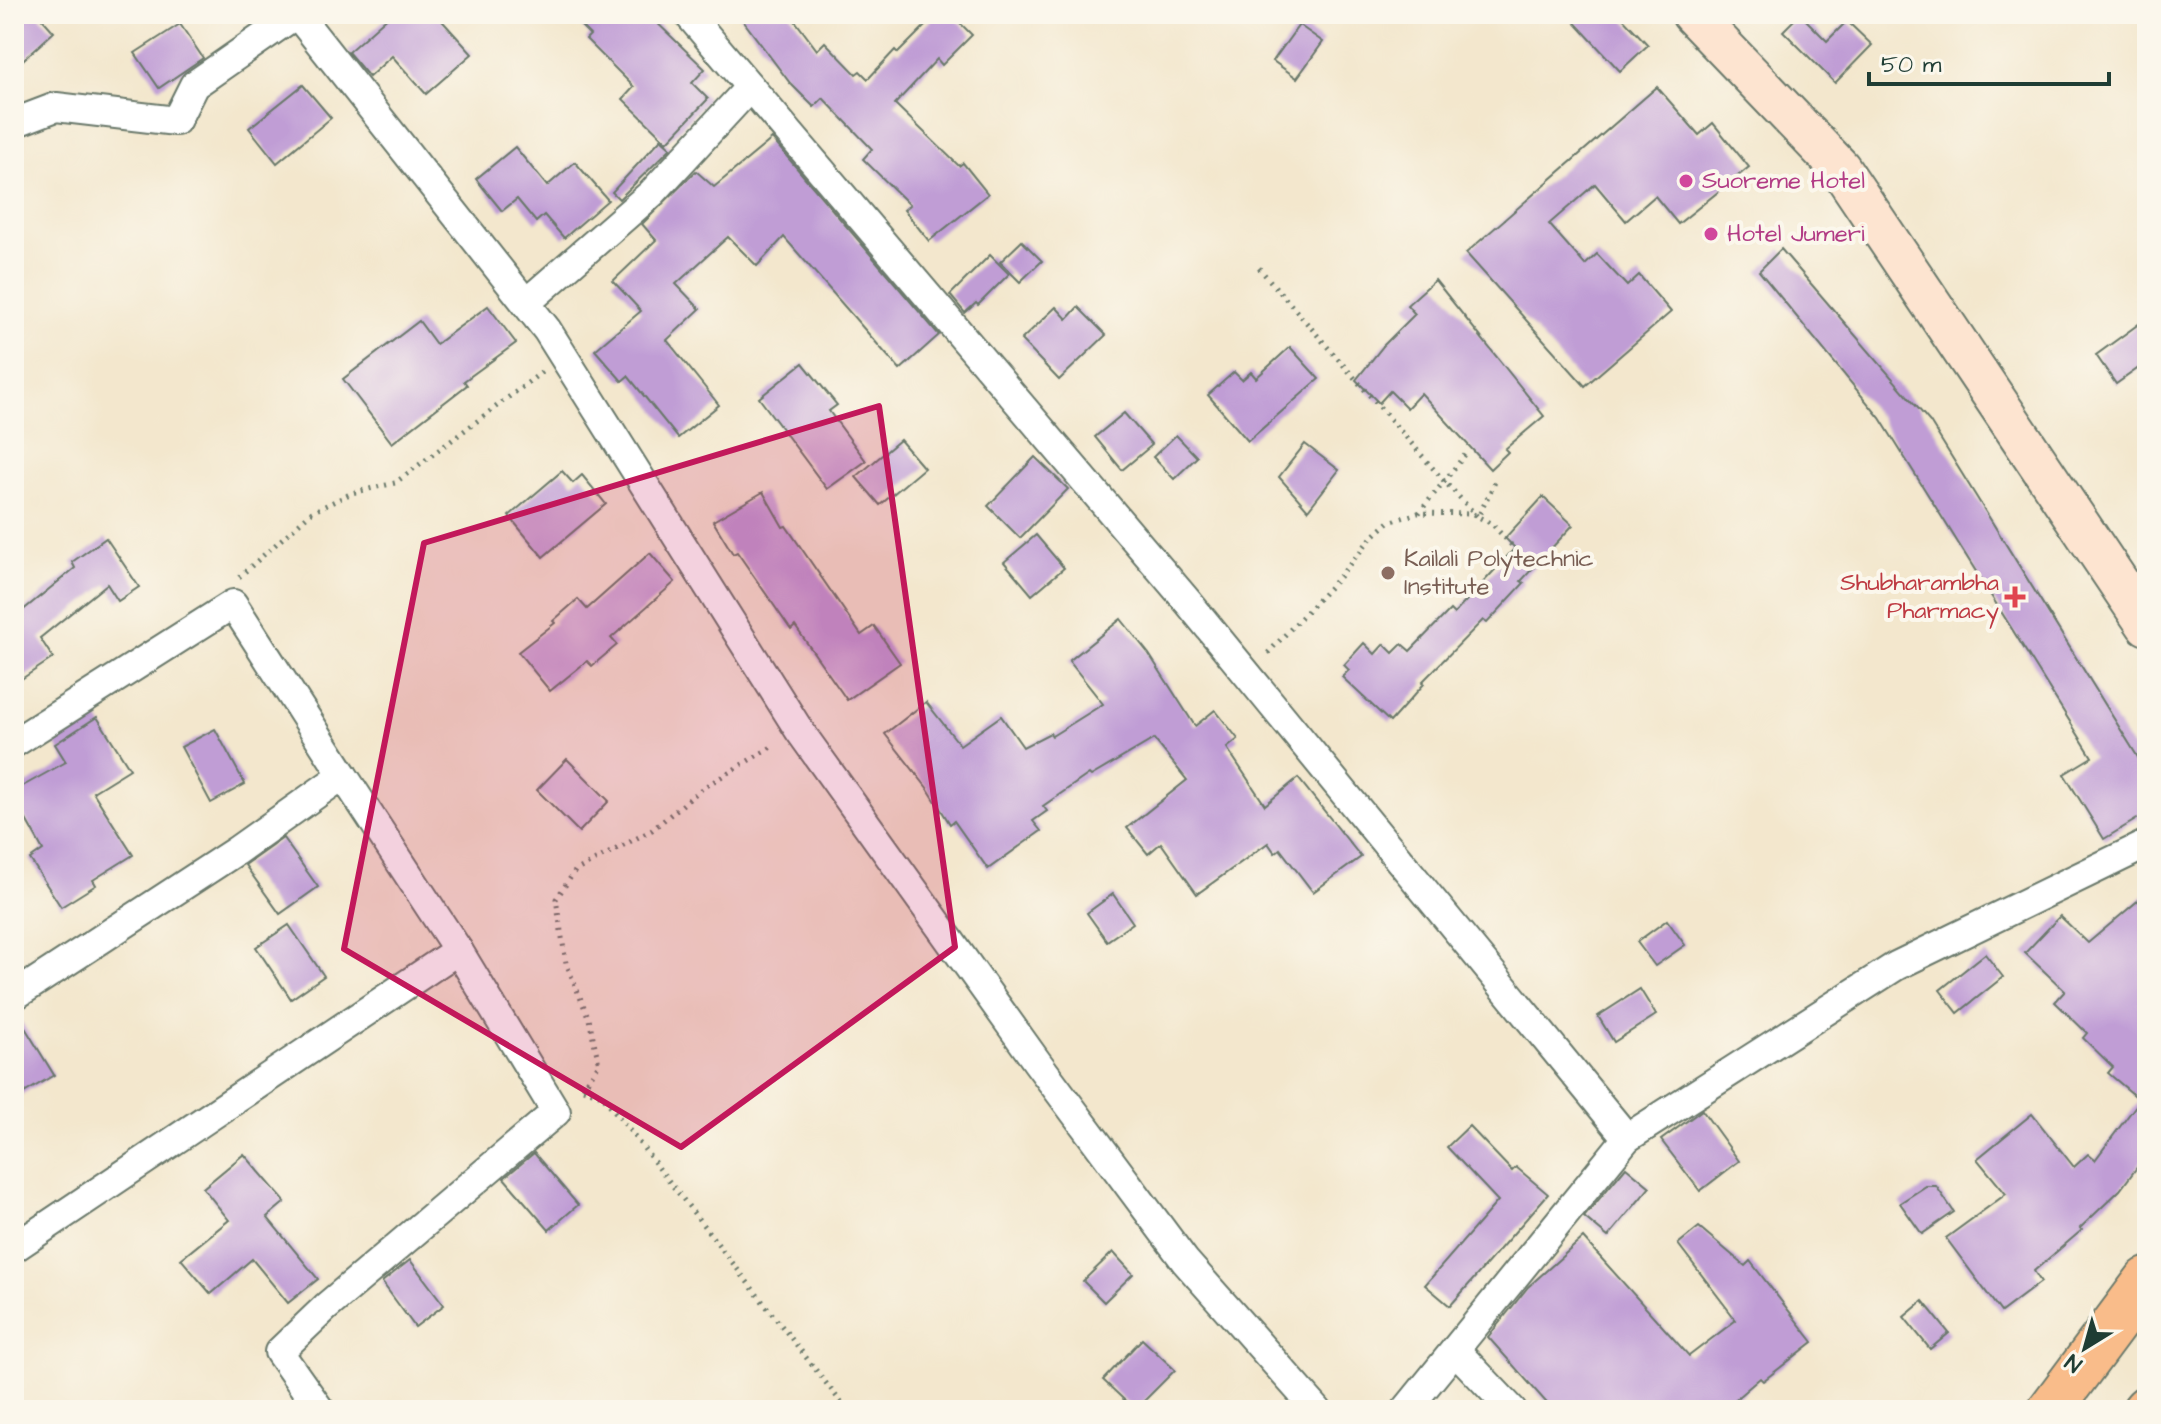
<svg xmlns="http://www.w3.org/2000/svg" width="2161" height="1424" viewBox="0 0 2161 1424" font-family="'Architects Daughter',sans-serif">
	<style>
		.building { fill: #c09dd5 }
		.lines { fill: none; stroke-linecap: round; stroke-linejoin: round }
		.street-casing { stroke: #69786a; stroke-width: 32 }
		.secondary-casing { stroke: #69786a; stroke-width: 44 }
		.highway-casing { stroke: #69786a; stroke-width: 48 }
		.path { stroke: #69786a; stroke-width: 5; stroke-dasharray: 2 6; stroke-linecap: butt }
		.street { stroke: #fff; stroke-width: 28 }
		.secondary { stroke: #fde4d0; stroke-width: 40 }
		.highway { stroke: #f9bc8a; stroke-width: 44 }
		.marked { fill: #c2185b; fill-opacity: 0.2; stroke: #c2185b; stroke-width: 6; stroke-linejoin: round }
		.hotel-dot { fill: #d1479c; stroke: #fbf7ec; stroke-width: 3 }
		.education-dot { fill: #8d6e63; stroke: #fbf7ec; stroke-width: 3 }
		.health-dot { fill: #e0444e; stroke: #fbf7ec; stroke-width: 3 }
		.labels { text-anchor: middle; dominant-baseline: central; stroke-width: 8; stroke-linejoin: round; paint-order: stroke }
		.hotel-label { font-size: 24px; fill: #b23c85; stroke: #fbf7ec; text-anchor: start }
		.education-label { font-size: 24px; fill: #785e54; stroke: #fbf7ec; text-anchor: start }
		.health-label { font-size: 24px; fill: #be3a42; stroke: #fbf7ec; text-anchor: end }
	</style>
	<rect width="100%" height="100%" fill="#fbf7ec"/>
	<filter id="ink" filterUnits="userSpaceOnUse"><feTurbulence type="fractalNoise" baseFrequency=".0125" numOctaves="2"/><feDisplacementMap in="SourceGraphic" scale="16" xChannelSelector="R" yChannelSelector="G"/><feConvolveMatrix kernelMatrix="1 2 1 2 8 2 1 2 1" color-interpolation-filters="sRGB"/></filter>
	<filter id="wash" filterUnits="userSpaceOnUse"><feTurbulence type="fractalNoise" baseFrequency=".006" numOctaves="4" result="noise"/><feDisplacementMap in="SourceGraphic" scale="32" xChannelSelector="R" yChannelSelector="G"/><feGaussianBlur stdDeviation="1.8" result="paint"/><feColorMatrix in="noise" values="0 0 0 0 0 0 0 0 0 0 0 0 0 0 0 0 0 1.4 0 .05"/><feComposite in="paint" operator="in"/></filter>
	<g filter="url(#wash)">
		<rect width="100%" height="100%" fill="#f3e7cd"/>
		<g id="blocks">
			<g class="building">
				<path d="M 14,14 L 38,14 L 54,32 L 14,68 Z"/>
				<path d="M 391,14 L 436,14 L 472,54 L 426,94 L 392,56 L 369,77 L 348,52 Z"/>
				<path d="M 569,14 L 648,14 L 705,69 L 692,83 L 708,99 L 667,142 L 623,99 L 634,87 L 586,39 L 590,35 Z"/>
				<path d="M 738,14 L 790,14 L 817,50 L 825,42 L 856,74 L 860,71 L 868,79 L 895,50 L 898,53 L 937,14 L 951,14 L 972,35 L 942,65 L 937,59 L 895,104 L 959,166 L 963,163 L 988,194 L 929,241 L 904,210 L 910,205 L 863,159 L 872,149 L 823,98 L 814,107 L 790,83 Z"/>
				<path d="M 1567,14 L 1619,14 L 1648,45 L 1620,71 Z"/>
				<path d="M 1800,14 L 1827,41 L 1847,21 L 1872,45 L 1835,83 L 1783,31 Z"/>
				<path d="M 180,24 L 203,58 L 159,88 L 135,53 Z"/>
				<path d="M 1299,25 L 1323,42 L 1297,78 L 1273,61 Z"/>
				<path d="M 303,85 L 331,118 L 277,163 L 249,128 Z"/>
				<path d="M 1657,87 L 1699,135 L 1713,123 L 1749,167 L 1678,224 L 1655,196 L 1626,221 L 1595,184 L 1549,224 L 1585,265 L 1597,254 L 1627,286 L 1639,275 L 1671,312 L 1585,386 L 1466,253 Z"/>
				<path d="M 661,139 L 671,148 L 619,199 L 612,192 Z"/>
				<path d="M 772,139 L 939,335 L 900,370 L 784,237 L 757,266 L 728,237 L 676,284 L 700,309 L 667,340 L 719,405 L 678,438 L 628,376 L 622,381 L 595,350 L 641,311 L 613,281 L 656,240 L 642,224 L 696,171 L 714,187 Z"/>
				<path d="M 515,147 L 547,186 L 575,162 L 608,200 L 564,238 L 544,215 L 536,222 L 517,199 L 502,211 L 476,179 Z"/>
				<path d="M 1022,241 L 1042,261 L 1020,282 L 1000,262 Z"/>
				<path d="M 1781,249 L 1930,422 L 2147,772 L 2147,813 L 2104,839 L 2064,774 L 2092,757 L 1880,418 L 1759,271 Z"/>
				<path d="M 990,255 L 1009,274 L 978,305 L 976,303 L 965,313 L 950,295 Z"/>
				<path d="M 1435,280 L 1544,416 L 1505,449 L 1508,452 L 1490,469 L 1421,393 L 1407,408 L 1390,391 L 1379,403 L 1356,380 L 1384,345 L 1415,314 L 1407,305 Z"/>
				<path d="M 488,306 L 516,343 L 464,381 L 467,385 L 392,443 L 343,379 L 419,321 L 436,344 Z"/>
				<path d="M 1056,307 L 1067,319 L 1078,307 L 1106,335 L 1059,380 L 1021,340 Z"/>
				<path d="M 2147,318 L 2147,362 L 2116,384 L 2096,355 Z"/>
				<path d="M 1290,347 L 1319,379 L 1248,441 L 1208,395 L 1234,372 L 1242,380 L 1251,372 L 1256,378 Z"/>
				<path d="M 803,363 L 837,405 L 829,411 L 866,461 L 827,489 L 759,398 Z"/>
				<path d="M 1124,413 L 1152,445 L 1122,470 L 1095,437 Z"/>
				<path d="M 1176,435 L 1197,457 L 1174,479 L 1153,457 Z"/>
				<path d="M 900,440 L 924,468 L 880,505 L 856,477 Z"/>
				<path d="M 1305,444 L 1339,470 L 1308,510 L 1279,477 Z"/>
				<path d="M 1035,457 L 1068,489 L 1020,538 L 988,506 Z"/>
				<path d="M 562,471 L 573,483 L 582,475 L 606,504 L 543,557 L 509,516 Z"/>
				<path d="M 763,492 L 783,527 L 786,526 L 861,635 L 874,626 L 900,663 L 847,700 L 795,626 L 791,630 L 737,552 L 733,554 L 713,521 Z"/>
				<path d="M 1543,497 L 1573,525 L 1521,581 L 1524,583 L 1487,623 L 1483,620 L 1422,682 L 1424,684 L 1390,722 L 1342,677 L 1349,670 L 1344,665 L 1364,643 L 1375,654 L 1384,644 L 1393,653 L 1402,644 L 1410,651 L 1450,610 L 1454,614 L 1515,548 L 1505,538 Z"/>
				<path d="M 1036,535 L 1064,568 L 1032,595 L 1004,562 Z"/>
				<path d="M 106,538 L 139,587 L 118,601 L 107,584 L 40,638 L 53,658 L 14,684 L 14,599 L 22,611 L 75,568 L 72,562 Z"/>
				<path d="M 650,553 L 675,582 L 611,638 L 617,645 L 592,666 L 587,661 L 550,691 L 518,652 L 555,623 L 553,621 L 578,599 L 587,609 Z"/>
				<path d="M 1121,619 L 1149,654 L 1195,726 L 1215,710 L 1238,739 L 1227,748 L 1265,805 L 1298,778 L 1361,857 L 1313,892 L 1280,849 L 1275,853 L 1268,843 L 1197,894 L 1161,843 L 1148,854 L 1127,828 L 1187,780 L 1154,739 L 1091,776 L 1089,774 L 1043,806 L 1047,811 L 1033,821 L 1041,831 L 988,869 L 954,821 L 950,824 L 928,789 L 885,734 L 926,702 L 960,745 L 1001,716 L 1023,747 L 1050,733 L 1052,736 L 1103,704 L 1069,661 Z"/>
				<path d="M 97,717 L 130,769 L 93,792 L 133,855 L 93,880 L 96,885 L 61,907 L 30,859 L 43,850 L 14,798 L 14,791 L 66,762 L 55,744 Z"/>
				<path d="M 215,729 L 245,784 L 211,803 L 181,747 Z"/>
				<path d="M 567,759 L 609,801 L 579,832 L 537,790 Z"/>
				<path d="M 283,838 L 318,887 L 280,914 L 245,865 Z"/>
				<path d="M 2147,893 L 2147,1154 L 2120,1190 L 2080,1228 L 2082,1230 L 2034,1271 L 2041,1282 L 2001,1312 L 1946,1238 L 2006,1194 L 1977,1159 L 2032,1114 L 2074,1167 L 2088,1154 L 2095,1160 L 2140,1100 L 2108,1073 L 2113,1067 L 2083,1038 L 2087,1033 L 2055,1002 L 2065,991 L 2025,953 L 2060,916 L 2088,943 Z"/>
				<path d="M 1113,894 L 1133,923 L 1107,941 L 1087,913 Z"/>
				<path d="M 1667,920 L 1685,945 L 1655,966 L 1637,942 Z"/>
				<path d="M 289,925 L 324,976 L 291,999 L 256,947 Z"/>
				<path d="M 1985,954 L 2003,977 L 1958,1013 L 1940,990 Z"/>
				<path d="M 1640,989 L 1656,1015 L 1614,1042 L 1598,1016 Z"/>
				<path d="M 14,1013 L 16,1013 L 54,1075 L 14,1099 Z"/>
				<path d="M 1702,1110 L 1739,1161 L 1700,1191 L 1661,1140 Z"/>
				<path d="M 1469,1126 L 1512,1171 L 1516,1167 L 1548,1194 L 1450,1306 L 1425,1285 L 1498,1201 L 1447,1147 Z"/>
				<path d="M 534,1153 L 578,1205 L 549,1230 L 504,1178 Z"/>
				<path d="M 244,1154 L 285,1202 L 267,1217 L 318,1279 L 288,1303 L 252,1259 L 211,1294 L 181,1259 L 229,1220 L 203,1188 Z"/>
				<path d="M 1626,1167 L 1650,1187 L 1608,1237 L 1584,1217 Z"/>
				<path d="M 1926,1186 L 1936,1186 L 1954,1212 L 1922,1234 L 1900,1203 Z"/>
				<path d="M 1699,1227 L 1745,1266 L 1750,1261 L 1813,1342 L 1763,1381 L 1760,1378 L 1723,1410 L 1553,1410 L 1488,1337 L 1528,1287 L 1583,1238 L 1689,1356 L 1736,1320 L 1678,1244 Z"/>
				<path d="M 1113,1252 L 1133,1274 L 1104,1302 L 1083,1281 Z"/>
				<path d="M 410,1260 L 444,1305 L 415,1327 L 382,1282 Z"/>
				<path d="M 1923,1301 L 1949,1333 L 1930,1349 L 1904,1317 Z"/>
				<path d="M 1142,1339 L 1175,1370 L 1135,1410 L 1103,1380 Z"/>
			</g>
		</g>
	</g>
	<g filter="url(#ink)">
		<use href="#blocks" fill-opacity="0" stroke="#69786a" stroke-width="2"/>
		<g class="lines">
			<g class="street-casing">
				<g id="street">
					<path d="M 297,14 L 547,330 L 799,730 L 1037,1062 L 1185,1261 L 1317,1410"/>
					<path d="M 688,14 L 1188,602 L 1627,1138"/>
					<path d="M 14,123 L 56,107 L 176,121 L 194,85 L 296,14"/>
					<path d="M 526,303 L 652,193 L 750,87"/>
					<path d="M 14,743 L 233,604 L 343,775"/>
					<path d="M 14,996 L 236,851 L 343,775 L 458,950 L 14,1248"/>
					<path d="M 1455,1350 L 1512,1410"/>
					<path d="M 320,1410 L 279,1352 L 326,1307 L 556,1112 L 458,950"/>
					<path d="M 1406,1410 L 1627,1138 L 1896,966 L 2147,844"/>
				</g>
			</g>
			<g class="secondary-casing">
				<path id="secondary" d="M 1692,14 L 1840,168 L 2147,625"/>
			</g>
			<g class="highway-casing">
				<g id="highway">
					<path d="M 2050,1410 L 2147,1280"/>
					<path d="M 2145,1410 L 2147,1408"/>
				</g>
			</g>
			<g class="path">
				<path d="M 1259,268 L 1444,481 L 1478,517 L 1496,480"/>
				<path d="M 1419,513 L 1468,451"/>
				<path d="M 239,577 L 312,512 L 352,493 L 395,483 L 542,372"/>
				<path d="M 1268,653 L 1341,575 L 1371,538 L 1389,522 L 1418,513 L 1473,514 L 1492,524 L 1515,549"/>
				<path d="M 583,1088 L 599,1064 L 589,1019 L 566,963 L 556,899 L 575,871 L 652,830 L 704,787 L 775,745"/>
				<path d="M 583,1089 L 602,1095 L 847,1410"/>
			</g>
			<use href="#street" class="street"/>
			<use href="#secondary" class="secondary"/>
			<use href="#highway" class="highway"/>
		</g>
	</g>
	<path class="marked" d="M 879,406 L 955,947 L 681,1147 L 344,949 L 424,543 Z"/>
	<g class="hotel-dot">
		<circle cx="1686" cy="181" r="8"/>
		<circle cx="1711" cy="234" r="8"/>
	</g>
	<circle class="education-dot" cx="1388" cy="573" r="8"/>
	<path class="health-dot" d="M2011 585h8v8h8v8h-8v8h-8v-8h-8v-8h8z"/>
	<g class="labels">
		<g class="hotel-label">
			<text x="1702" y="181">Suoreme Hotel</text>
			<text x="1727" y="234">Hotel Jumeri</text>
		</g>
		<g class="education-label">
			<text x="1404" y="559">Kailali Polytechnic<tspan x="1404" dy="28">Institute</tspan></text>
		</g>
		<g class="health-label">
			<text x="1999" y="583">Shubharambha<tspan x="1999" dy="28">Pharmacy</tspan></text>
		</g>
	</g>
	<rect width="2161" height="1424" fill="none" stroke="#fbf7ec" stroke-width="48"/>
	<g transform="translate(2085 1348) rotate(217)" stroke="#fbf7ec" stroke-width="6" paint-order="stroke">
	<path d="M0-6L14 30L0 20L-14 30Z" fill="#1f3d34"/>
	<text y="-12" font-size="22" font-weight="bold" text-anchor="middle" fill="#1f3d34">N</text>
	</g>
	<path d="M1869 72v12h240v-12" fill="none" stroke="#1f3d34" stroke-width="4"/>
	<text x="1881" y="72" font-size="24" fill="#1f3d34" stroke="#fbf7ec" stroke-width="6" paint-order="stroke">50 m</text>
</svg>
